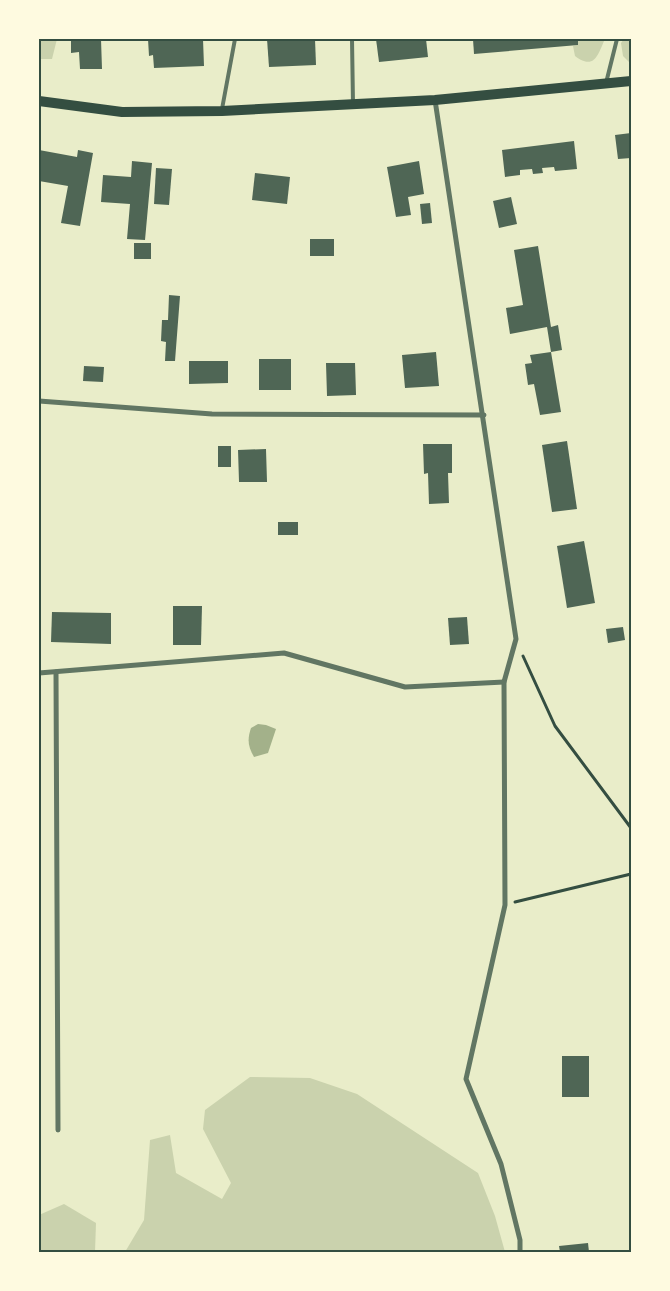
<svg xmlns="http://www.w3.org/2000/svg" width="670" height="1291" viewBox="0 0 670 1291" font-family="'Alegreya Sans',sans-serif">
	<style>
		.green { fill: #cad2ad }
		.water { fill: #a3b18a }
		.building { fill: #4f6655 }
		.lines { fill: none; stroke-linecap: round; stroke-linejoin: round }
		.path { stroke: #344e41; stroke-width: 3 }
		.service { stroke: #617663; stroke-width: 4 }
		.minor { stroke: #617663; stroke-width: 5 }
		.secondary { stroke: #344e41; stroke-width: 10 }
		.neatline { fill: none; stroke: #344e41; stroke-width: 2 }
	</style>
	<rect width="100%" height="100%" fill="#e9edc9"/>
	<g class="green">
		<path d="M 39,39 L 57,39 L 52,59 L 39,59 Z"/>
		<path d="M 578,39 L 605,39 C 598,54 595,71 575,56 L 573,46 L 578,45 Z"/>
		<path d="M 624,39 L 631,39 L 631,64 L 623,56 L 621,43 Z"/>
		<path d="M 250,1077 L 310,1078 L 357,1094 L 478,1173 L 495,1216 L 505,1252 L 125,1252 L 144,1220 L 150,1140 L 170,1135 L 176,1173 L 222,1199 L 231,1183 L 203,1129 L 205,1110 Z"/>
		<path d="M 64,1204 L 96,1223 L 95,1252 L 39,1252 L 39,1215 Z"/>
	</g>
	<path class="water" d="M 258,724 L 266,725 L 276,729 L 268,753 L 254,757 C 248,746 247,740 251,728 Z"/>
	<g class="building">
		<path d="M 71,39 L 101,39 L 102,69 L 80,69 L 79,52 L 71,53 Z"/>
		<path d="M 148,39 L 203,39 L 204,66 L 154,68 L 153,55 L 149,56 Z"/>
		<path d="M 267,39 L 315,39 L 316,65 L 269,67 Z"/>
		<path d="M 376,39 L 426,39 L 428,57 L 379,62 Z"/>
		<path d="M 473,39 L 578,39 L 578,45 L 474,54 Z"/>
		<path d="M 631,133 L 631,158 L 618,159 L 615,135 Z"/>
		<path d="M 574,141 L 577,169 L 555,171 L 554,167 L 542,168 L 543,173 L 533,174 L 532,169 L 520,170 L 520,175 L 505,177 L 502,150 Z"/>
		<path d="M 39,150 L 77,157 L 78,150 L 93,153 L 80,226 L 61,223 L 68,186 L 39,181 Z"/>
		<path d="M 132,161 L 152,163 L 145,240 L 127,239 L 130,204 L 101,202 L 103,175 L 131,177 Z"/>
		<path d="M 419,161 L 424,194 L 408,197 L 411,215 L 396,217 L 387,167 Z"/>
		<path d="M 156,168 L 172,169 L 169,205 L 154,204 Z"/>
		<path d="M 255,173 L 290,177 L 287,204 L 252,200 Z"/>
		<path d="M 511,197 L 517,224 L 499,228 L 493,201 Z"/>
		<path d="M 430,203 L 432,223 L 422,224 L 420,204 Z"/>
		<rect x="310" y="239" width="24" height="17"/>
		<rect x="134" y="243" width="17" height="16"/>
		<path d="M 538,246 L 551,327 L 558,325 L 562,350 L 551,352 L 547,327 L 510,334 L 506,308 L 523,305 L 514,250 Z"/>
		<path d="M 169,295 L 180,296 L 175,361 L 165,361 L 166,342 L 161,341 L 162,320 L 168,320 Z"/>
		<path d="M 436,352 L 439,386 L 405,388 L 402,355 Z"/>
		<path d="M 551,352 L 561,412 L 540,415 L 534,384 L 528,385 L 525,364 L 532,363 L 530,355 Z"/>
		<rect x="259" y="359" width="32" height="31"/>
		<path d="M 189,361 L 228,361 L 228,383 L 189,384 Z"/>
		<path d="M 326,363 L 355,363 L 356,395 L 327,396 Z"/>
		<path d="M 84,366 L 104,367 L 103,382 L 83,381 Z"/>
		<path d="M 567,441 L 577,509 L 552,512 L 542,445 Z"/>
		<path d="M 423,444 L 452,444 L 452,473 L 448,473 L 449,503 L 429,504 L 428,473 L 424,474 Z"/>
		<rect x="218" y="446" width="13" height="21"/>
		<path d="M 266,449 L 267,482 L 239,482 L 238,450 Z"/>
		<rect x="278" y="522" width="20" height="13"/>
		<path d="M 584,541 L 595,603 L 567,608 L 557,546 Z"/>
		<path d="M 173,606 L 202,606 L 201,645 L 173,645 Z"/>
		<path d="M 52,612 L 111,613 L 111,644 L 51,642 Z"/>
		<path d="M 467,617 L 469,644 L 450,645 L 448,618 Z"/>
		<path d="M 623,627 L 625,640 L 608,643 L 606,629 Z"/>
		<rect x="562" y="1056" width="27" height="41"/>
		<path d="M 588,1243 L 589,1252 L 560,1252 L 559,1246 Z"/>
	</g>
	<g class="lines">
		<g class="path">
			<path d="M 523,656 L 555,726 L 631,828"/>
			<path d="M 515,902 L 631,874"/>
		</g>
		<g class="service">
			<path d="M 352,39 L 353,104"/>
			<path d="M 606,83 L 617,39"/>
			<path d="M 222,109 L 235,39"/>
		</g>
		<g class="minor">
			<path d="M 435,100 L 516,639 L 504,682 L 505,905 L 466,1079 L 501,1164 L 520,1240 L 520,1252"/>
			<path d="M 39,401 L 212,414 L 484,415"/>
			<path d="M 56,672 L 58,1130"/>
			<path d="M 39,673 L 284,653 L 405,687 L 504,682"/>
		</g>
		<path class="secondary" d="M 39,101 L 122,112 L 222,111 L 435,100 L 631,81"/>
	</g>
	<rect width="670" height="1291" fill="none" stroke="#fefae0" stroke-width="80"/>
	<rect x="40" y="40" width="590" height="1211" class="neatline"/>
</svg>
